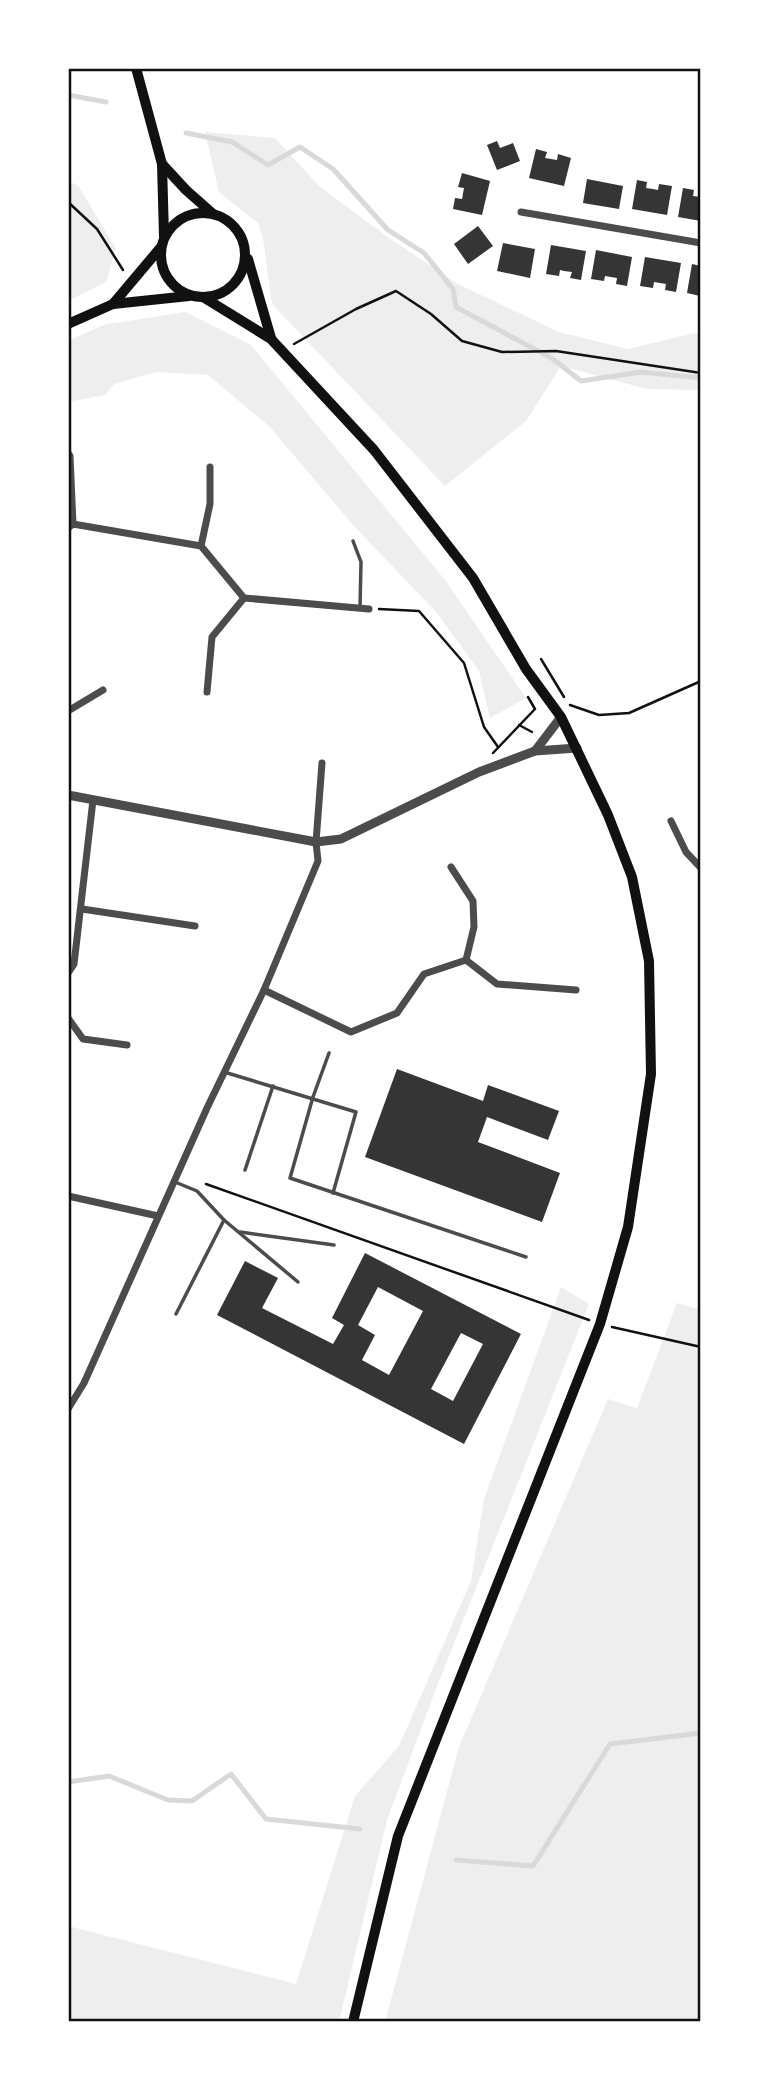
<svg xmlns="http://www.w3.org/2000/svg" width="769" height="2090" viewBox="0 0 769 2090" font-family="Mulish,sans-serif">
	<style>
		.green { fill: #eee }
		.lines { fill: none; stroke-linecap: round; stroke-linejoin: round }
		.stream { stroke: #d9d9d9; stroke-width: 5 }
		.building { fill: #353535; fill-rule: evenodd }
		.path { stroke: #111; stroke-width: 2.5 }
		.service { stroke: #4c4c4c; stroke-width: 3.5 }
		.minor { stroke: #4c4c4c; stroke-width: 7 }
		.tertiary { stroke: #4c4c4c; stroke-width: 9 }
		.secondary { stroke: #111; stroke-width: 10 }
		.neatline { fill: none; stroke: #111; stroke-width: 2.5 }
	</style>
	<rect width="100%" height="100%" fill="#fff"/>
	<g class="green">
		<path d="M 205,132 L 275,138 L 319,186 L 389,238 L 458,284 L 559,332 L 628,349 L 694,333 L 701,335 L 701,390 L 647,389 L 561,366 L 526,421 L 445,486 L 272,304 L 263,239 L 258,223 L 219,192 Z"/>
		<path d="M 68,180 L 79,187 L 116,249 L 106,282 L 68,301 Z"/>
		<path d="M 185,312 L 251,345 L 445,580 L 526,698 L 490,718 L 479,671 L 437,613 L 353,525 L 269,426 L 208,375 L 156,372 L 114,384 L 105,395 L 68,402 L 68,341 L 103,325 Z"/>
		<path d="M 561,1287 L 589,1304 L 434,1694 L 387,1820 L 339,2022 L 68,2022 L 68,1926 L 296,1984 L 355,1796 L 399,1746 L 471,1581 L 484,1499 Z"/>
		<path d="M 677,1303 L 701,1310 L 701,2022 L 385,2022 L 459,1747 L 608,1399 L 637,1408 Z"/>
	</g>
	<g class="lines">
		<g class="stream">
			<path d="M 68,95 L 106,102"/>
			<path d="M 186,133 L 232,142 L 268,165 L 300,147 L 333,169 L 388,230 L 424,253 L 453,289 L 456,307 L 553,359 L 581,381 L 641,372 L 701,378"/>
			<path d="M 68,1782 L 109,1776 L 168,1800 L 192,1801 L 231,1774 L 266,1819 L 360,1829"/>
			<path d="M 456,1860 L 533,1866 L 610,1744 L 701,1733"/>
		</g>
	</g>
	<g class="building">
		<path d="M 497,141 L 500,148 L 513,143 L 520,161 L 497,170 L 487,145 Z"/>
		<path d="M 536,149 L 547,152 L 545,158 L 557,160 L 558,154 L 571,158 L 564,186 L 529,178 Z"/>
		<path d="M 462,173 L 490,181 L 482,215 L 453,209 L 455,198 L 462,199 L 464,188 L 458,187 Z"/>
		<path d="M 587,179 L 623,186 L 619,209 L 583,203 Z"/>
		<path d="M 637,180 L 647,182 L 646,188 L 653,189 L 658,190 L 659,184 L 672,186 L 667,215 L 632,209 Z"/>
		<path d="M 683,188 L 694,190 L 693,196 L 701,197 L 701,221 L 678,217 Z"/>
		<path d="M 478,226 L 493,246 L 468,264 L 454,244 Z"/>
		<path d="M 503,243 L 535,249 L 530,278 L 497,271 Z"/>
		<path d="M 551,245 L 586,251 L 581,280 L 570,278 L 572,272 L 564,271 L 560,270 L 559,276 L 546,274 Z"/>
		<path d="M 596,250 L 632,257 L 627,286 L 616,284 L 617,278 L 605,276 L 604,281 L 591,279 Z"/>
		<path d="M 645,257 L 681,263 L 676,292 L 665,290 L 666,284 L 654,282 L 653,288 L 640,286 Z"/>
		<path d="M 692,264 L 701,266 L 700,296 L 687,293 Z"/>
		<path d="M 397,1069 L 483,1101 L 488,1085 L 559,1111 L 548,1140 L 487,1117 L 478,1142 L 560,1173 L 542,1222 L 365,1157 Z"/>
		<path d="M 365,1253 L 521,1334 L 464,1444 L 217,1315 L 245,1261 L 278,1278 L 262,1308 L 333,1344 L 344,1325 L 332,1318 ZM 378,1287 L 423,1311 L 389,1375 L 362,1360 L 375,1335 L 358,1325 ZM 461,1333 L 483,1344 L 453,1401 L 431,1389 Z"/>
	</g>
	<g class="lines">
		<g class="path">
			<path d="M 68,202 L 97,229 L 123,270"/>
			<path d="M 294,344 L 356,309 L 396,291 L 431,314 L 462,341 L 502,352 L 556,351 L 701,373"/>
			<path d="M 379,609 L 419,611 L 464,663 L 484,727 L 498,747"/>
			<path d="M 541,659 L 564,697"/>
			<path d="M 570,705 L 599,715 L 629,713 L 701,681"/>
			<path d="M 519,725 L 532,732"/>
			<path d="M 493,753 L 535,709 L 528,697"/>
			<path d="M 206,1184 L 589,1320"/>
			<path d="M 612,1327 L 701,1347"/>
		</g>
		<g class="service">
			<path d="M 353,541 L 361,562 L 360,608"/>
			<path d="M 329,1053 L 313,1097 L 290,1178 L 526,1257"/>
			<path d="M 224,1072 L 356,1112 L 333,1193"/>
			<path d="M 245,1170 L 273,1086"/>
			<path d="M 175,1182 L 197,1191 L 224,1220 L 298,1282"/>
			<path d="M 240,1232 L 334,1245"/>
			<path d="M 176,1314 L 224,1220"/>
		</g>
		<g class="minor">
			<path d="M 521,212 L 701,243"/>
			<path d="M 68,453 L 70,456 L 73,524"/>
			<path d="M 68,528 L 73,524 L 201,546 L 244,598 L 369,609"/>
			<path d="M 201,546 L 210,504 L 210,467"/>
			<path d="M 207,692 L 212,637 L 244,598"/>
			<path d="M 68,711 L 103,690"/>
			<path d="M 671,821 L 686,852 L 701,868"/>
			<path d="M 451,867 L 473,901 L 474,927 L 466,960"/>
			<path d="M 82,909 L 195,926"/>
			<path d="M 68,973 L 74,964 L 93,800"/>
			<path d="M 264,990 L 351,1032 L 397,1013 L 424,974 L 466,960 L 497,984 L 576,990"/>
			<path d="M 68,1018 L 83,1039 L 127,1045"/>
			<path d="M 68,1196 L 158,1216"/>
			<path d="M 68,1409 L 84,1383 L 207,1108 L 264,990 L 318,861 L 316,842 L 322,763"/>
		</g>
		<g class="tertiary">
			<path d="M 535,751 L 561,717"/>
			<path d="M 68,795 L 316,842 L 341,839 L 479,772 L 535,751 L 577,748"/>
		</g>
		<g class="secondary">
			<path d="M 136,68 L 162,164 L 164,236"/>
			<path d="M 162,164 L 186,190 L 212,213"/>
			<circle cx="203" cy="255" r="42"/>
			<path d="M 248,259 L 271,338"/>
			<path d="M 203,297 L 271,339 L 374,450 L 473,578 L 526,669 L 561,717 L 608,815 L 632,877 L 649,961 L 651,1074 L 628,1227 L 600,1324 L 398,1836 L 353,2022"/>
			<path d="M 113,304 L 161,247"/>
			<path d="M 68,324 L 113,304 L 189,296"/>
		</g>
	</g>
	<rect width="769" height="2090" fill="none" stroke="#ffffff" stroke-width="140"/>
	<rect x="70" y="70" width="629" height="1950" class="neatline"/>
</svg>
